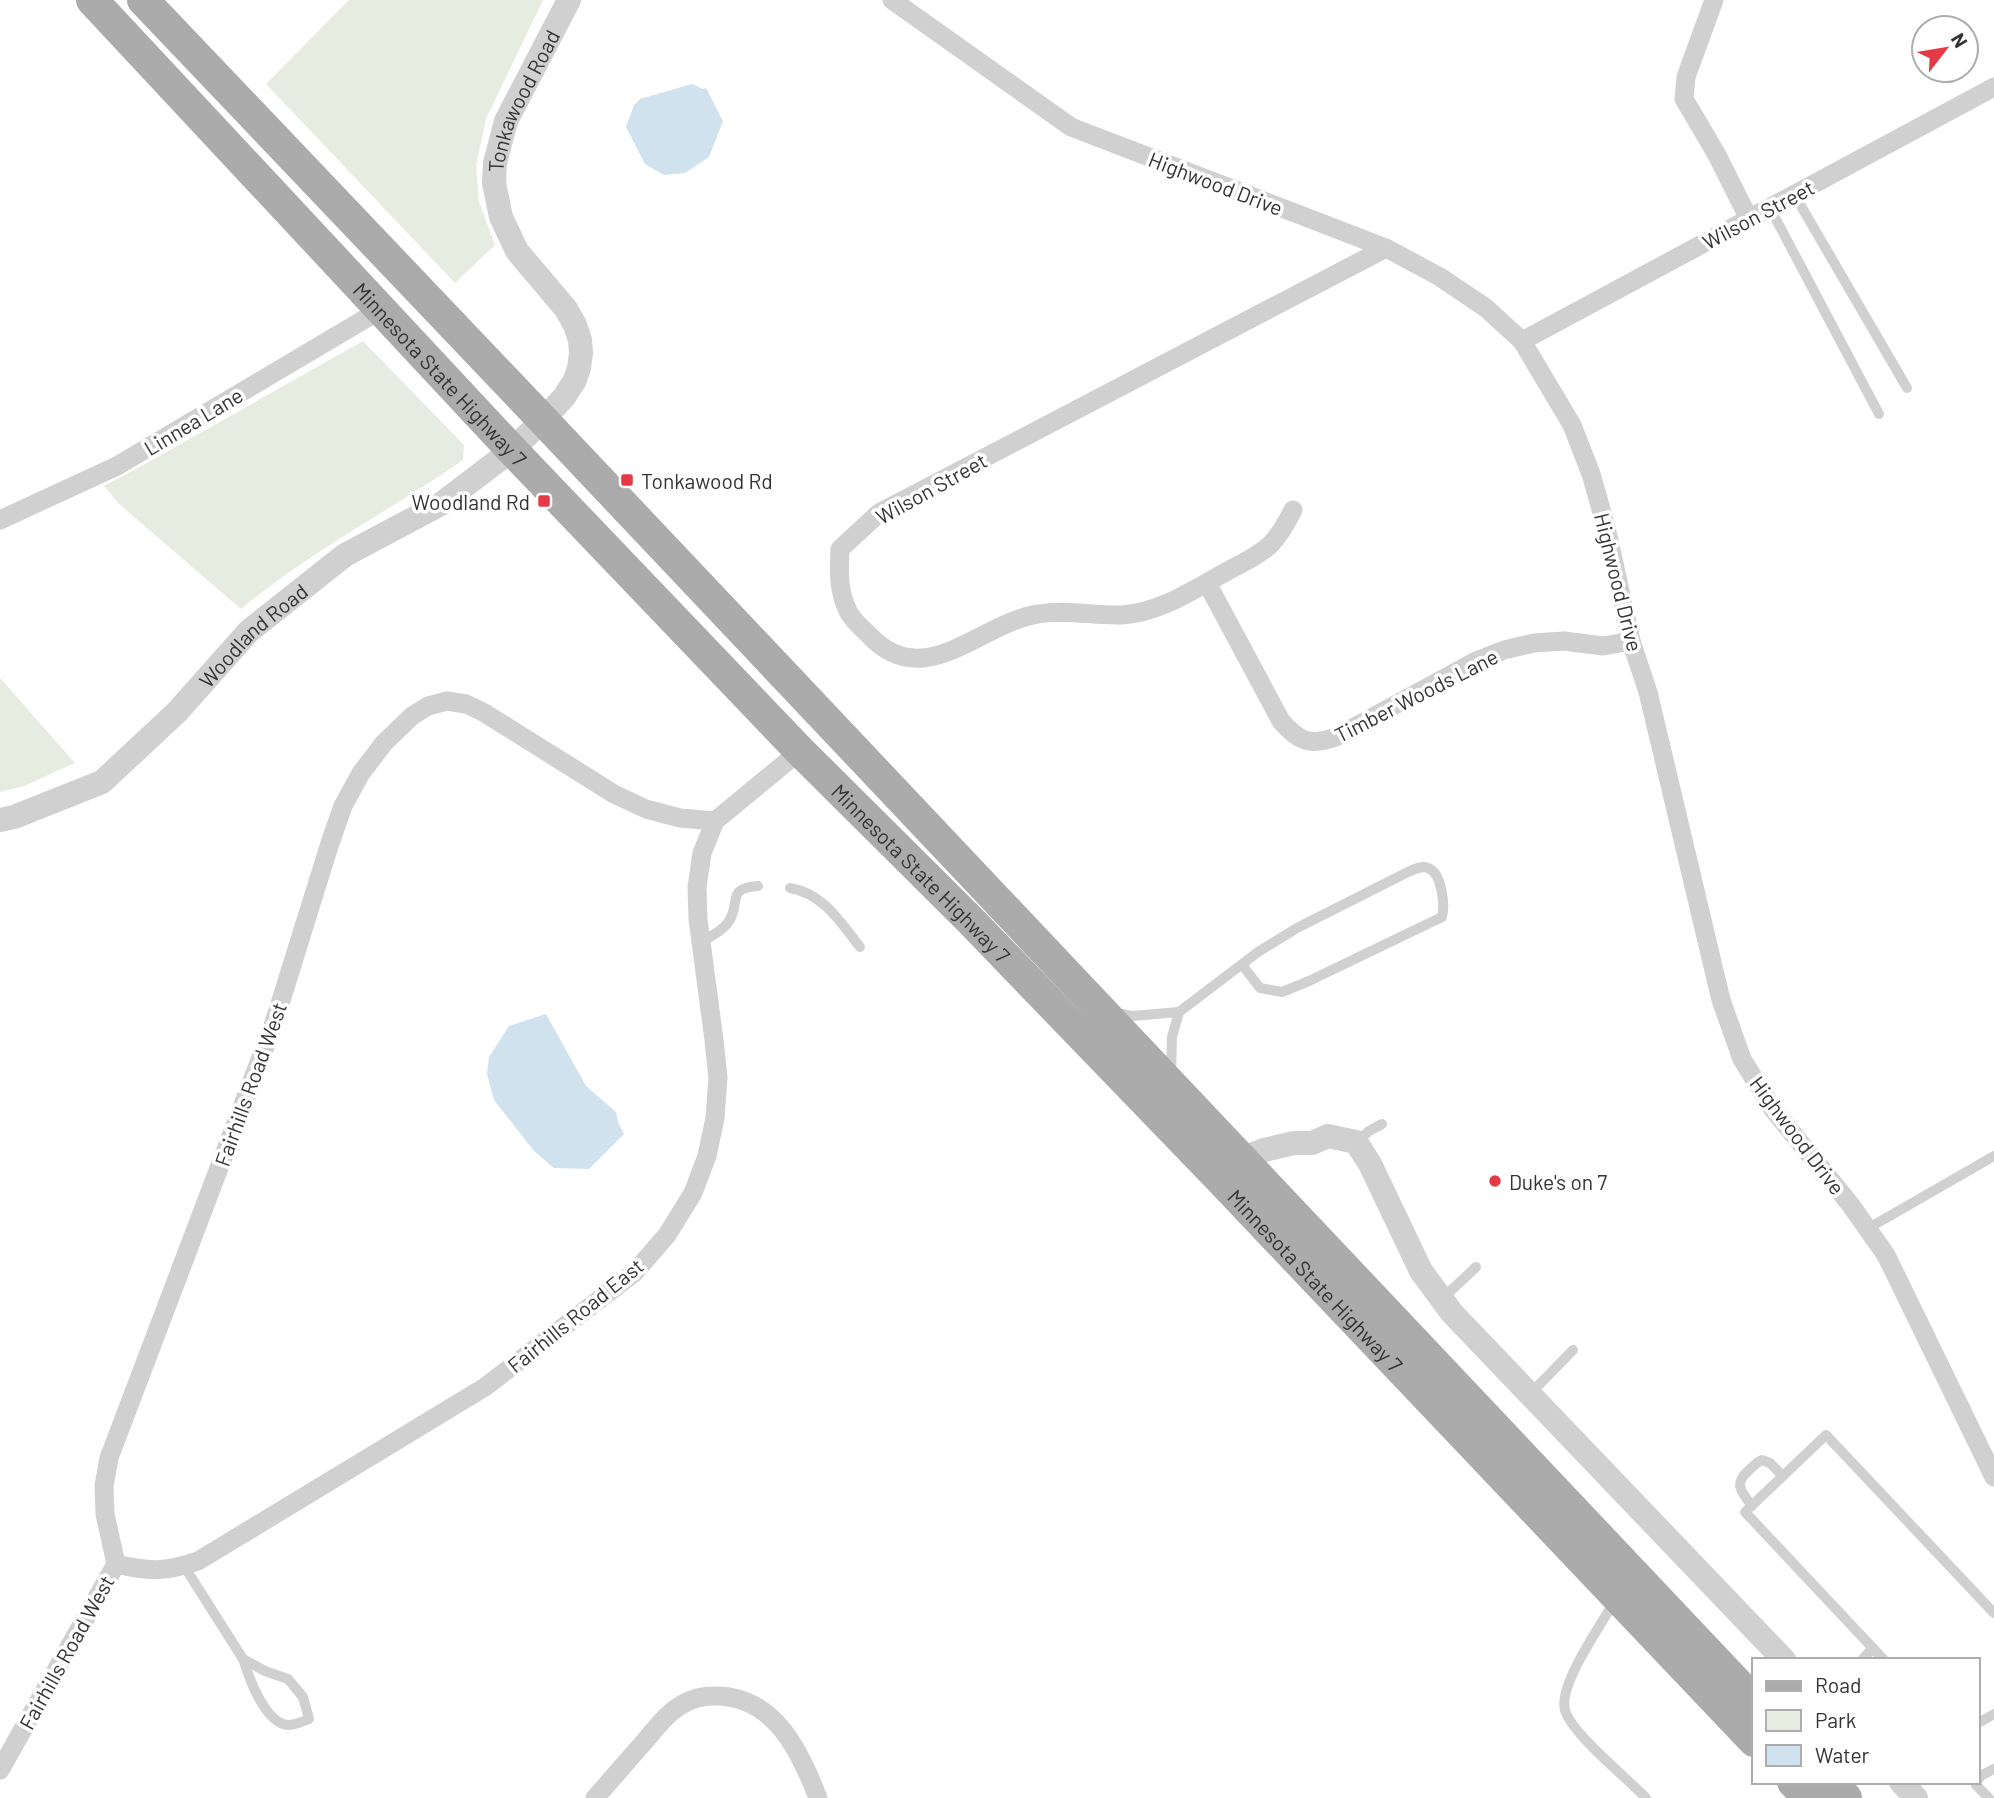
<svg xmlns="http://www.w3.org/2000/svg" width="1994" height="1798" viewBox="0 0 1994 1798" font-family="Barlow,sans-serif">
	<style>
		.green { fill: #e6ecdf }
		.water { fill: #cfe2ee }
		.lines { fill: none; stroke-linecap: round; stroke-linejoin: round }
		.service { stroke: #d0d0d0; stroke-width: 10 }
		.minor { stroke: #d0d0d0; stroke-width: 19 }
		.tertiary { stroke: #d0d0d0; stroke-width: 24 }
		.primary { stroke: #ababab; stroke-width: 32 }
		.poi-dot { fill: #e63946; stroke: #fff; stroke-width: 2.5 }
		.labels { text-anchor: middle; dominant-baseline: central; stroke-width: 7; stroke-linejoin: round; paint-order: stroke }
		.street-label { font-size: 21px; fill: #333; stroke: #fff }
		.poi-label { font-size: 21px; fill: #333; stroke: #fff; text-anchor: start }
	</style>
	<rect width="100%" height="100%" fill="#fff"/>
	<g class="green">
		<path d="M 349,0 L 543,0 L 486,119 L 476,165 L 479,202 L 495,245 L 455,283 L 266,84 Z"/>
		<path d="M 363,341 L 464,445 L 463,460 C 390,511 310,551 241,609 L 119,504 L 104,486 L 154,459 Z"/>
		<path d="M 0,678 L 75,763 L 24,786 L 0,792 Z"/>
	</g>
	<g class="water">
		<path d="M 692,84 L 703,89 L 706,88 L 723,121 L 709,157 L 685,173 L 664,175 L 645,164 L 626,127 L 634,105 L 640,99 Z"/>
		<path d="M 546,1014 L 586,1086 L 616,1112 L 618,1122 L 624,1134 L 589,1169 L 554,1168 L 534,1151 L 494,1100 L 487,1074 L 489,1057 L 509,1026 Z"/>
	</g>
	<g class="lines">
		<g class="service">
			<path d="M 1794,194 L 1907,388"/>
			<path d="M 1770,208 L 1879,414"/>
			<path d="M 790,888 C 824,894 840,922 860,947"/>
			<path d="M 701,942 C 711,936 723,931 729,921 C 741,902 726,888 758,886"/>
			<path d="M 1117,1013 L 1132,1016 L 1179,1012 L 1258,952 L 1297,928 L 1406,873 C 1412,870 1421,865 1428,868 C 1442,873 1445,905 1442,917 L 1309,981 L 1282,992 L 1260,988 L 1243,966"/>
			<path d="M 1171,1073 L 1172,1037 L 1179,1012"/>
			<path d="M 1357,1142 L 1369,1131 L 1382,1124"/>
			<path d="M 1867,1229 L 1994,1156"/>
			<path d="M 1442,1299 L 1476,1267"/>
			<path d="M 1530,1394 L 1573,1350"/>
			<path d="M 1752,1506 C 1742,1492 1733,1485 1748,1471 C 1753,1466 1756,1463 1762,1460 L 1770,1463 L 1783,1476"/>
			<path d="M 184,1566 L 243,1659 L 265,1671 L 288,1679 L 303,1697 L 309,1719 C 303,1721 295,1725 288,1725 C 265,1723 249,1678 243,1659"/>
			<path d="M 1614,1602 C 1601,1625 1558,1685 1565,1710 C 1571,1733 1627,1778 1646,1798"/>
			<path d="M 1862,1660 L 1873,1648"/>
			<path d="M 1884,1660 L 1745,1512 L 1826,1435 L 1994,1613"/>
			<path d="M 1978,1723 L 1994,1714"/>
			<path d="M 1978,1780 L 1982,1775 L 1994,1769"/>
			<path d="M 1977,1782 L 1976,1785 L 1989,1798"/>
		</g>
		<g class="minor">
			<path d="M 892,0 L 1071,127 L 1386,248 L 1440,277 L 1486,308 L 1522,341 L 1572,425 L 1591,474 L 1606,527 L 1631,641 L 1648,692 L 1721,1000 L 1742,1059 L 1772,1108 L 1850,1204 L 1886,1255 L 1994,1477"/>
			<path d="M 1714,0 L 1686,77 L 1684,99 L 1717,155 L 1749,219"/>
			<path d="M 1522,341 L 1994,87"/>
			<path d="M 1293,510 C 1287,522 1280,535 1270,545 C 1257,557 1240,564 1224,573 C 1193,590 1159,613 1122,615 C 1094,616 1066,609 1038,614 C 980,623 924,694 869,635 C 862,628 852,620 848,611 C 838,591 839,571 840,549 L 879,513 L 1386,248"/>
			<path d="M 0,520 L 117,466 L 380,310"/>
			<path d="M 1207,583 L 1281,721 C 1299,742 1310,746 1336,737 L 1476,661 L 1504,650 L 1534,643 L 1564,641 L 1603,646 L 1631,641"/>
			<path d="M 116,1564 C 150,1572 165,1572 198,1561 L 485,1387 L 634,1273 L 667,1235 L 693,1193 L 707,1156 L 715,1118 L 718,1078 L 714,1040 L 698,919 L 697,887 L 702,853 L 715,821 L 800,751"/>
			<path d="M 0,1770 L 116,1564 L 105,1514 L 104,1486 L 109,1458 L 274,1023 L 330,843 L 343,806 L 361,773 L 384,743 L 412,716 L 428,706 L 447,701 L 466,704 L 483,712 L 614,794 L 646,809 L 680,818 L 715,821"/>
			<path d="M 595,1798 C 612,1779 628,1760 645,1741 C 656,1728 668,1712 683,1704 C 693,1698 704,1696 714,1696 C 774,1695 800,1751 818,1798"/>
		</g>
		<g class="tertiary">
			<path id="s1" d="M 0,820 L 14,817 L 102,782 L 177,712 L 249,631 L 345,555 L 441,504 L 512,450 L 543,420 L 564,397 L 575,380 L 579,368 L 581,353 L 580,340 L 575,325 L 566,309 L 517,251 L 501,217 L 494,183 L 495,163 L 506,121 L 569,0"/>
			<path d="M 1241,1159 L 1264,1150 L 1294,1143 L 1312,1143 L 1328,1136 L 1356,1142 L 1370,1164 L 1421,1271 L 1452,1313 L 1784,1660"/>
			<path d="M 1901,1782 L 1916,1798"/>
		</g>
		<g class="primary">
			<path id="s2" d="M 92,0 L 512,450 L 800,751 L 970,920 L 1220,1179 L 1754,1741"/>
			<path d="M 143,0 L 543,420 L 1754,1701"/>
			<path d="M 1793,1782 L 1808,1798"/>
			<path d="M 1831,1782 L 1846,1798"/>
		</g>
	</g>
	<g class="poi-dot">
		<rect x="620" y="473" width="14" height="14" rx="3.5"/>
		<rect x="537" y="494" width="14" height="14" rx="3.5"/>
		<circle cx="1495" cy="1181" r="7"/>
	</g>
	<g class="labels">
		<g class="street-label">
			<text stroke="none"><textPath href="#s1" startOffset="1046">Tonkawood Road</textPath></text>
			<text transform="translate(1216 183) rotate(21)">Highwood Drive</text>
			<text transform="translate(1758 214) rotate(-28)">Wilson Street</text>
			<text stroke="none"><textPath href="#s2" startOffset="511">Minnesota State Highway 7</textPath></text>
			<text transform="translate(193 421) rotate(-31)">Linnea Lane</text>
			<text transform="translate(931 488) rotate(-29)">Wilson Street</text>
			<text transform="translate(1619 582) rotate(76)">Highwood Drive</text>
			<text stroke="none"><textPath href="#s1" startOffset="320">Woodland Road</textPath></text>
			<text transform="translate(1416 695) rotate(-27)">Timber Woods Lane</text>
			<text stroke="none"><textPath href="#s2" startOffset="1204">Minnesota State Highway 7</textPath></text>
			<text transform="translate(250 1084) rotate(-70)">Fairhills Road West</text>
			<text transform="translate(1798 1135) rotate(53)">Highwood Drive</text>
			<text stroke="none"><textPath href="#s2" startOffset="1771">Minnesota State Highway 7</textPath></text>
			<text transform="translate(575 1315) rotate(-39)">Fairhills Road East</text>
			<text transform="translate(66 1652) rotate(-61)">Fairhills Road West</text>
		</g>
		<g class="poi-label">
			<text x="641" y="480">Tonkawood Rd</text>
			<text x="530" y="501" text-anchor="end">Woodland Rd</text>
			<text x="1509" y="1181">Duke's on 7</text>
		</g>
	</g>
	<rect x="1752" y="1658" width="228" height="126" fill="#ffffff" stroke="#adadad" stroke-width="2"/>
	<rect x="1766" y="1681" width="35" height="10" fill="#ababab" stroke="#adadad" stroke-width="2"/>
	<text x="1815" y="1693" font-size="21" fill="#333333">Road</text>
	<rect x="1766" y="1710" width="35" height="21" fill="#e6ecdf" stroke="#adadad" stroke-width="2"/>
	<text x="1815" y="1728" font-size="21" fill="#333333">Park</text>
	<rect x="1766" y="1745" width="35" height="21" fill="#cfe2ee" stroke="#adadad" stroke-width="2"/>
	<text x="1815" y="1763" font-size="21" fill="#333333">Water</text>
	<g transform="translate(1945 49) rotate(59)"><circle r="33" fill="#ffffff" stroke="#adadad" stroke-width="2"/>
	<path d="M0-5L12 26L0 18L-12 26Z" fill="#e63946"/>
	<text y="-10" font-size="19" font-weight="bold" text-anchor="middle" fill="#333333">N</text>
	</g>
</svg>
